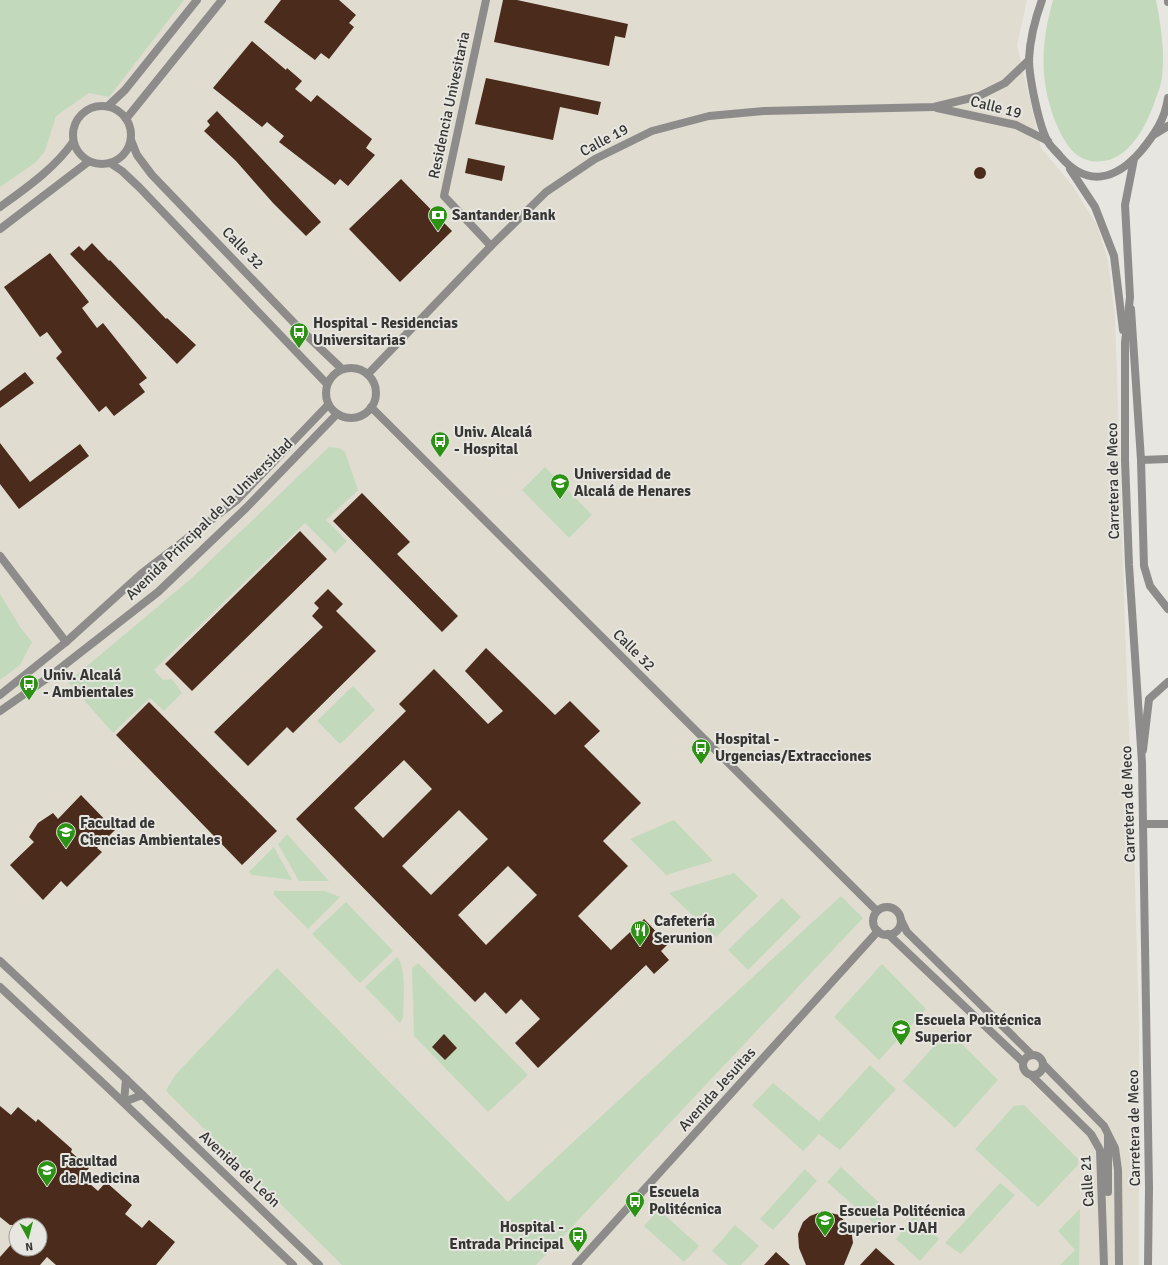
<svg xmlns="http://www.w3.org/2000/svg" width="1168" height="1265" viewBox="0 0 1168 1265" font-family="Signika,sans-serif">
	<style>
		.built { fill: #e0dcd0; fill-rule: evenodd }
		.green { fill: #c3d9bc }
		.building { fill: #4b2b1b; fill-rule: evenodd }
		.lines { fill: none; stroke-linecap: round; stroke-linejoin: round }
		.pedestrian { stroke: #8d8c8a; stroke-width: 8 }
		.minor { stroke: #8d8c8a; stroke-width: 8 }
		.tertiary { stroke: #8d8c8a; stroke-width: 8 }
		.labels { text-anchor: middle; dominant-baseline: central; stroke-width: 4; stroke-linejoin: round; paint-order: stroke }
		.street-label { font-size: 15px; fill: #373634; stroke: #e7e6e1 }
		.poi-label { font-size: 15px; font-weight: bold; fill: #373634; stroke: #e7e6e1; text-anchor: start }
	</style>
	<rect width="100%" height="100%" fill="#e7e6e1"/>
	<path class="built" d="M 0,0 L 1027,0 L 1017,45 L 1041,148 L 1072,185 L 1097,225 L 1108,260 L 1115,317 L 1127,682 L 1134,848 L 1139,1023 L 1139,1265 L 0,1265 ZM 16,1225 L 40,1225 L 40,1249 L 16,1249 Z"/>
	<g class="green">
		<path d="M 0,0 L 184,0 L 109,97 L 89,93 L 56,116 L 45,151 L 36,162 L 0,187 Z"/>
		<path d="M 1053,0 L 1156,0 C 1161,26 1165,51 1162,78 C 1161,85 1158,92 1156,98 C 1146,128 1125,170 1087,160 C 1073,156 1064,141 1059,130 C 1039,85 1040,46 1053,0 Z"/>
		<path d="M 329,447 L 339,448 L 345,452 L 358,490 L 326,520 L 347,541 L 335,553 L 305,523 L 154,670 L 163,680 L 172,679 L 182,693 L 164,711 L 150,698 L 113,733 L 68,682 L 193,577 Z"/>
		<path d="M 545,467 L 592,515 L 569,538 L 522,490 Z"/>
		<path d="M 0,594 L 20,627 L 32,642 L 20,665 L 0,680 Z"/>
		<path d="M 353,686 L 375,710 L 340,744 L 317,721 Z"/>
		<path d="M 674,820 L 713,861 L 666,875 L 630,839 Z"/>
		<path d="M 287,834 L 329,881 L 299,881 L 278,844 Z"/>
		<path d="M 274,847 L 292,880 L 252,875 L 249,872 Z"/>
		<path d="M 734,873 L 758,896 L 716,937 L 669,893 Z"/>
		<path d="M 274,891 L 325,891 L 340,897 L 308,929 L 274,895 Z"/>
		<path d="M 841,896 L 863,918 L 536,1265 L 342,1265 L 169,1094 L 166,1090 L 176,1074 L 277,968 L 508,1202 Z"/>
		<path d="M 782,898 L 801,917 L 748,970 L 728,950 Z"/>
		<path d="M 346,902 L 393,951 L 360,983 L 312,934 Z"/>
		<path d="M 397,957 C 407,966 403,1005 403,1018 L 400,1023 L 365,987 Z"/>
		<path d="M 418,963 L 528,1075 L 488,1112 L 414,1036 L 412,968 Z"/>
		<path d="M 882,964 L 926,1009 L 879,1060 L 834,1017 Z"/>
		<path d="M 948,1030 L 998,1080 L 955,1128 L 903,1081 Z"/>
		<path d="M 870,1065 L 896,1089 L 840,1150 L 819,1134 L 803,1151 L 752,1105 L 773,1083 L 819,1121 Z"/>
		<path d="M 1024,1105 L 1078,1159 L 1078,1165 L 1038,1207 L 975,1149 L 1014,1106 Z"/>
		<path d="M 841,1167 L 889,1212 L 876,1225 L 827,1182 Z"/>
		<path d="M 805,1169 L 817,1181 L 773,1230 L 760,1219 Z"/>
		<path d="M 1000,1183 L 1015,1195 L 961,1254 L 945,1243 Z"/>
		<path d="M 1080,1209 L 1079,1265 L 1060,1265 L 1075,1250 L 1058,1231 Z"/>
		<path d="M 659,1210 L 699,1246 L 684,1262 L 644,1226 Z"/>
		<path d="M 914,1216 L 939,1239 L 920,1261 L 896,1239 Z"/>
		<path d="M 735,1225 L 759,1246 L 741,1265 L 728,1265 L 712,1251 Z"/>
	</g>
	<g class="building">
		<path d="M 281,0 L 339,0 L 356,15 L 349,23 L 354,27 L 329,59 L 321,53 L 315,60 L 264,22 Z"/>
		<path d="M 503,0 L 517,0 L 628,24 L 625,38 L 615,36 L 609,66 L 494,42 Z"/>
		<path d="M 252,41 L 286,70 L 287,68 L 302,81 L 295,89 L 311,102 L 317,95 L 372,139 L 366,148 L 375,155 L 348,186 L 340,179 L 335,185 L 279,142 L 284,136 L 267,122 L 262,127 L 213,88 Z"/>
		<path d="M 486,78 L 601,102 L 598,115 L 560,107 L 553,140 L 475,124 Z"/>
		<path d="M 217,111 L 321,222 L 306,236 L 273,203 L 236,161 L 204,131 L 210,125 L 207,121 Z"/>
		<path d="M 468,158 L 505,166 L 502,181 L 465,173 Z"/>
		<circle cx="980" cy="173" r="6"/>
		<path d="M 401,179 L 452,231 L 400,282 L 349,229 Z"/>
		<path d="M 92,243 L 109,261 L 110,260 L 166,319 L 167,318 L 196,345 L 177,364 L 70,254 L 79,246 L 84,251 Z"/>
		<path d="M 50,253 L 89,302 L 82,308 L 97,328 L 103,323 L 147,378 L 139,384 L 145,392 L 114,416 L 106,406 L 99,412 L 56,358 L 62,352 L 47,332 L 40,337 L 4,287 Z"/>
		<path d="M 25,372 L 34,383 L 0,408 L 0,391 Z"/>
		<path d="M 0,443 L 30,482 L 80,444 L 89,456 L 19,509 L 0,484 Z"/>
		<path d="M 362,493 L 410,542 L 397,554 L 458,616 L 442,632 L 333,521 Z"/>
		<path d="M 300,531 L 327,559 L 192,691 L 165,664 Z"/>
		<path d="M 328,589 L 343,604 L 336,611 L 376,651 L 293,733 L 287,727 L 248,766 L 214,732 L 323,627 L 312,616 L 319,608 L 314,603 Z"/>
		<path d="M 486,648 L 555,715 L 570,701 L 600,731 L 584,746 L 641,803 L 603,841 L 628,866 L 578,916 L 611,950 L 644,919 L 668,944 L 661,951 L 669,960 L 654,974 L 646,965 L 538,1068 L 515,1043 L 540,1019 L 521,999 L 506,1014 L 485,992 L 475,1002 L 296,819 L 406,711 L 399,704 L 434,669 L 488,724 L 503,711 L 465,671 ZM 404,760 L 432,789 L 383,838 L 354,808 ZM 459,810 L 488,839 L 431,895 L 402,866 ZM 508,866 L 537,895 L 486,945 L 458,915 Z"/>
		<path d="M 149,702 L 277,831 L 242,865 L 116,735 Z"/>
		<path d="M 81,795 L 115,830 L 97,848 L 102,852 L 67,887 L 61,881 L 43,900 L 10,865 L 34,842 L 29,837 L 38,823 L 53,813 L 58,819 Z"/>
		<path d="M 444,1034 L 457,1048 L 445,1060 L 432,1047 Z"/>
		<path d="M 0,1106 L 11,1115 L 18,1107 L 36,1122 L 38,1119 L 72,1149 L 71,1152 L 89,1168 L 82,1177 L 98,1191 L 106,1182 L 132,1205 L 125,1214 L 142,1228 L 149,1220 L 175,1242 L 156,1265 L 56,1265 L 47,1257 L 40,1265 L 0,1265 L 0,1257 L 16,1239 L 16,1249 L 40,1249 L 40,1225 L 10,1225 L 0,1217 Z"/>
		<path d="M 823,1211 L 839,1215 L 851,1228 L 853,1243 L 844,1265 L 806,1265 L 799,1248 L 798,1234 L 803,1222 L 810,1216 Z"/>
		<path d="M 876,1248 L 895,1265 L 860,1265 Z"/>
		<path d="M 776,1252 L 790,1265 L 764,1265 Z"/>
	</g>
	<g class="lines">
		<path class="pedestrian" d="M 1143,824 L 1168,824"/>
		<g class="minor">
			<path d="M 486,0 L 444,196 L 491,246"/>
			<circle cx="102" cy="135" r="29"/>
			<path d="M 108,106 L 125,90 L 197,0"/>
			<path d="M 937,108 L 1016,125 L 1048,141"/>
			<path d="M 126,119 L 222,0"/>
			<path d="M 131,140 L 137,155 L 152,175 L 300,329 L 342,369"/>
			<path d="M 110,163 L 122,171 L 139,187 L 327,384"/>
			<path d="M 0,207 C 26,188 54,169 73,142"/>
			<path d="M 0,229 L 88,162"/>
			<path d="M 1131,309 L 1141,460 L 1144,566 L 1150,586 L 1168,609"/>
			<circle cx="351" cy="393" r="25"/>
			<path d="M 368,374 L 491,246 L 546,192 L 595,159 L 652,131 L 709,116 L 764,111 L 934,107 L 979,96 L 1005,83 L 1029,60"/>
			<path d="M 371,407 L 877,911"/>
			<path d="M 1141,460 L 1168,459"/>
			<path d="M 0,556 L 66,642"/>
			<path d="M 0,695 L 66,642 L 141,574 L 237,500 L 328,405"/>
			<path d="M 0,711 L 49,677 L 158,592 L 246,508 L 337,414"/>
			<path d="M 1143,750 L 1149,699 L 1168,682"/>
			<circle cx="887" cy="921" r="14"/>
			<path d="M 901,920 L 907,932 L 1031,1054"/>
			<path d="M 888,934 L 1023,1062"/>
			<path d="M 0,961 L 126,1079 L 319,1265"/>
			<path d="M 0,987 L 105,1085 L 293,1265"/>
			<circle cx="1033" cy="1065" r="10"/>
			<path d="M 1043,1064 L 1104,1126 L 1115,1148 L 1118,1170 L 1119,1265"/>
			<path d="M 1031,1075 L 1091,1134 L 1100,1150 L 1104,1265"/>
			<path d="M 126,1079 L 124,1102 L 142,1095"/>
			<path d="M 1108,1136 L 1108,1192"/>
			<path d="M 576,1265 L 878,931"/>
		</g>
		<g class="tertiary">
			<path d="M 1042,0 C 1035,19 1030,39 1029,59 C 1029,77 1039,127 1048,142 C 1051,147 1056,151 1060,156 C 1087,188 1116,180 1141,151 C 1155,134 1165,119 1168,98"/>
			<path d="M 1168,0 L 1168,2"/>
			<path d="M 1155,134 L 1168,126"/>
			<path d="M 1134,159 L 1125,205 L 1130,297 L 1125,343 L 1125,460 L 1129,565 L 1142,763 L 1149,1188 L 1148,1265"/>
			<path d="M 1070,169 L 1095,207 L 1114,256 L 1123,330"/>
		</g>
	</g>
	<defs>
		<g id="bank-pin" transform="scale(1)"><path d="M0 17L-7.5 6A9.5 9.5 0 1 1 7.5 6Z" fill="#2c9214" stroke="#e7e6e1"/><path d="M-6-4H6V4H-6ZM0-2.3a2.3 2.3 0 1 0 0 4.6a2.3 2.3 0 1 0 0-4.6Z" fill="#fff"/></g>
		<g id="bus-pin" transform="scale(1)"><path d="M0 17L-7.5 6A9.5 9.5 0 1 1 7.5 6Z" fill="#2c9214" stroke="#e7e6e1"/><path d="M-5-6H5V4H4V6H2V4H-2V6H-4V4H-5ZM-3.5-4V0h7V-4ZM-3.5 1.2v1.5H-2V1.2ZM2 1.2v1.5H3.5V1.2Z" fill="#fff"/></g>
		<g id="university-pin" transform="scale(1)"><path d="M0 17L-7.5 6A9.5 9.5 0 1 1 7.5 6Z" fill="#2c9214" stroke="#e7e6e1"/><path d="M0-5L7-2L0 1L-7-2ZM-4 1L0 2.5L4 1V4Q0 6-4 4Z" fill="#fff"/></g>
		<g id="restaurant-pin" transform="scale(1)"><path d="M0 17L-7.5 6A9.5 9.5 0 1 1 7.5 6Z" fill="#2c9214" stroke="#e7e6e1"/><path d="M-5-6h1v4h1v-4h1v4h1v-4h1v5L-1.5 .5V6h-2V.5L-5-1ZM5-6V6H3V1.5H1.5Q1.5-4 5-6Z" fill="#fff"/></g>
	</defs>
	<g fill-rule="evenodd">
		<use href="#bank-pin" x="438" y="215"/>
		<use href="#bus-pin" x="299" y="332"/>
		<use href="#bus-pin" x="440" y="441"/>
		<use href="#university-pin" x="560" y="483"/>
		<use href="#bus-pin" x="29" y="684"/>
		<use href="#bus-pin" x="701" y="748"/>
		<use href="#university-pin" x="66" y="832"/>
		<use href="#restaurant-pin" x="640" y="930"/>
		<use href="#university-pin" x="901" y="1029"/>
		<use href="#university-pin" x="47" y="1170"/>
		<use href="#bus-pin" x="635" y="1201"/>
		<use href="#university-pin" x="825" y="1220"/>
		<use href="#bus-pin" x="578" y="1236"/>
	</g>
	<g class="labels">
		<g class="street-label">
			<text transform="translate(449 105) rotate(-78)">Residencia Univesitaria</text>
			<text transform="translate(996 107) rotate(14)">Calle 19</text>
			<text transform="translate(604 140) rotate(-28)">Calle 19</text>
			<text transform="translate(243 248) rotate(46)">Calle 32</text>
			<text transform="translate(1113 481) rotate(-91)">Carretera de Meco</text>
			<text transform="translate(209 519) rotate(-44)">Avenida Principal de la Universidad</text>
			<text transform="translate(634 650) rotate(45)">Calle 32</text>
			<text transform="translate(1128 804) rotate(-92)">Carretera de Meco</text>
			<text transform="translate(717 1089) rotate(-48)">Avenida Jesuitas</text>
			<text transform="translate(1134 1128) rotate(-91)">Carretera de Meco</text>
			<text transform="translate(240 1169) rotate(43)">Avenida de León</text>
			<text transform="translate(1087 1181) rotate(-94)">Calle 21</text>
		</g>
		<g class="poi-label">
			<text x="452" y="215">Santander Bank</text>
			<text x="313" y="323">Hospital - Residencias<tspan x="313" dy="17">Universitarias</tspan></text>
			<text x="454" y="432">Univ. Alcalá<tspan x="454" dy="17">- Hospital</tspan></text>
			<text x="574" y="474">Universidad de<tspan x="574" dy="17">Alcalá de Henares</tspan></text>
			<text x="43" y="675">Univ. Alcalá<tspan x="43" dy="17">- Ambientales</tspan></text>
			<text x="715" y="739">Hospital -<tspan x="715" dy="17">Urgencias/Extracciones</tspan></text>
			<text x="80" y="823">Facultad de<tspan x="80" dy="17">Ciencias Ambientales</tspan></text>
			<text x="654" y="921">Cafetería<tspan x="654" dy="17">Serunion</tspan></text>
			<text x="915" y="1020">Escuela Politécnica<tspan x="915" dy="17">Superior</tspan></text>
			<text x="61" y="1161">Facultad<tspan x="61" dy="17">de Medicina</tspan></text>
			<text x="649" y="1192">Escuela<tspan x="649" dy="17">Politécnica</tspan></text>
			<text x="839" y="1211">Escuela Politécnica<tspan x="839" dy="17">Superior - UAH</tspan></text>
			<text x="564" y="1227" text-anchor="end">Hospital -<tspan x="564" dy="17">Entrada Principal</tspan></text>
		</g>
	</g>
	<g transform="translate(28 1237) rotate(173)"><circle r="19" fill="#e7e6e1" stroke="#a1a09c"/>
	<path d="M0-3L7 15L0 10L-7 15Z" fill="#2c9214"/>
	<text y="-6" font-size="11" font-weight="bold" text-anchor="middle" fill="#373634">N</text>
	</g>
</svg>
